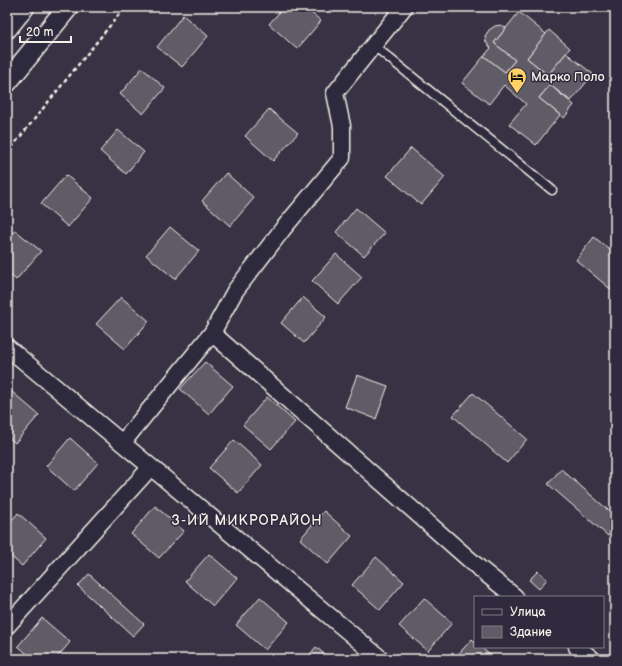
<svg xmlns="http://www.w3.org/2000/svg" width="622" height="666" viewBox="0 0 622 666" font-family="'Balsamiq Sans',sans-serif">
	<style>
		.building { fill: #5f5c67; stroke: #f4f1e8 }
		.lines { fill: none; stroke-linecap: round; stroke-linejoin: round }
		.service-casing { stroke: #f4f1e8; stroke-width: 11 }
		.minor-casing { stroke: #f4f1e8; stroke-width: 19 }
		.tertiary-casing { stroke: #f4f1e8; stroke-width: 23 }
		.path { stroke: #f4f1e8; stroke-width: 2.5; stroke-dasharray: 4 3; stroke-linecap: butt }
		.service { stroke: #2f2a3d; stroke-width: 8 }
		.minor { stroke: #2f2a3d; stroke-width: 16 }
		.tertiary { stroke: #2f2a3d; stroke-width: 20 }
		.labels { text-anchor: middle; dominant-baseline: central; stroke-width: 3; stroke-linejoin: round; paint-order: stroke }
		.poi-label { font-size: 13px; fill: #f4f1e8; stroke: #2f2a3d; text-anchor: start }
		.neighbourhood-label { font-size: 14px; letter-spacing: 1px; fill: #f4f1e8; stroke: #2f2a3d }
	</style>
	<rect width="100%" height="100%" fill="#373244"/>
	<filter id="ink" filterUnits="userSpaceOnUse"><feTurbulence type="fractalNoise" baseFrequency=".025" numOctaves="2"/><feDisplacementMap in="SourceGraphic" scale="8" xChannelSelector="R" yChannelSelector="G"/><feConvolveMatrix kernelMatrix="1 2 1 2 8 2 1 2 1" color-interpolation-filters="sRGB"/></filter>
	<g filter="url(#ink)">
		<g class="building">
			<path d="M 284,7 L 305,7 L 321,21 L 297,49 L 269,24 Z"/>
			<path d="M 519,12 L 546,34 L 527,58 L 548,75 L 566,53 L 593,74 L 571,101 L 550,85 L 539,98 L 560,115 L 536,145 L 509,124 L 526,104 L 504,85 L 489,104 L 462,83 L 484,56 L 505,72 L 515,60 L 494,43 Z"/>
			<path d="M 183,15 L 208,36 L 182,67 L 157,47 Z"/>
			<path d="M 501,25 L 506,28 L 494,43 L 515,60 L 505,72 L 484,56 L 491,48 L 486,42 L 485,36 L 489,30 L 495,26 Z"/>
			<path d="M 549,30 L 570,48 L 548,75 L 527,58 Z"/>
			<path d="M 142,68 L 165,88 L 143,114 L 120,94 Z"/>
			<path d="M 550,85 L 574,105 L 564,118 L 539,98 Z"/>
			<path d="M 269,109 L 298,133 L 273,161 L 245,136 Z"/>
			<path d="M 118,130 L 144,152 L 126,174 L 100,151 Z"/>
			<path d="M 411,148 L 445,177 L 421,205 L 387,176 Z"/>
			<path d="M 226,173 L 254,198 L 230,226 L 202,201 Z"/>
			<path d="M 66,175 L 93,198 L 68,227 L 41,204 Z"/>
			<path d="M 356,208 L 385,233 L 364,256 L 336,232 Z"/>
			<path d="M 170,227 L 199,251 L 175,279 L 146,255 Z"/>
			<path d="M 15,230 L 41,251 L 16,280 L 7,272 L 7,239 Z"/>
			<path d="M 594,237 L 615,254 L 615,293 L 576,260 Z"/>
			<path d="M 336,254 L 362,277 L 338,304 L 312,281 Z"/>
			<path d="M 121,297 L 149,321 L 125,349 L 96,324 Z"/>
			<path d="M 303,297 L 326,317 L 304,343 L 281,323 Z"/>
			<path d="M 205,362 L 233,386 L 209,414 L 180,389 Z"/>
			<path d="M 357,375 L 388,386 L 376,419 L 345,407 Z"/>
			<path d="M 11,391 L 39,415 L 15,443 L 7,436 L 7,396 Z"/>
			<path d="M 473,393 L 527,439 L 507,463 L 453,416 Z"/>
			<path d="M 267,397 L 295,422 L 271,449 L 243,425 Z"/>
			<path d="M 70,438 L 98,463 L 74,491 L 46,466 Z"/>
			<path d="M 234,440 L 262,465 L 238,493 L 209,468 Z"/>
			<path d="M 561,469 L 615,516 L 615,528 L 608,536 L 548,484 Z"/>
			<path d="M 155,506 L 184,531 L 159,558 L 131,534 Z"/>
			<path d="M 324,511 L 352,536 L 328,564 L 300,539 Z"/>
			<path d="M 18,513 L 46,538 L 22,566 L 7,553 L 7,526 Z"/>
			<path d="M 209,554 L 237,578 L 213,606 L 185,581 Z"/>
			<path d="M 376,557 L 404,582 L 380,610 L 352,585 Z"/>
			<path d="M 538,571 L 547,579 L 539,589 L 529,580 Z"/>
			<path d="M 89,574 L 144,624 L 133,636 L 78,586 Z"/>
			<path d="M 260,597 L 289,622 L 265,650 L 236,625 Z"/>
			<path d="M 424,598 L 452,623 L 428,651 L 399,626 Z"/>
			<path d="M 42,618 L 70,642 L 56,659 L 33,659 L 18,646 Z"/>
			<path d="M 472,639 L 475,642 L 475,647 L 481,647 L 494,659 L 454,659 Z"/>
			<path d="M 316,647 L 330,659 L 306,659 Z"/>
		</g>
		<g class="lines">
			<g class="service-casing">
				<path id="service" d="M 373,45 L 552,190"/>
			</g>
			<g class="minor-casing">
				<g id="minor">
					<path d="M 212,333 L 479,568 L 515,597"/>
					<path d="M 7,347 L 381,659"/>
					<path d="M 123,442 L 212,333 L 235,291 L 282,230 L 342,158 L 342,126 L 335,93 L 404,7"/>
					<path d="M 7,626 L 150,468"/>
					<path d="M 577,647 L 592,659"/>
				</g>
			</g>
			<g class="tertiary-casing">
				<g id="tertiary">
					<path d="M 7,28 L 24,7"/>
					<path d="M 7,82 L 68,7"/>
				</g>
			</g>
			<path class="path" d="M 7,153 L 125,7"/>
			<use href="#service" class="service"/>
			<use href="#minor" class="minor"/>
			<use href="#tertiary" class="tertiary"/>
		</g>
	</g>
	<defs>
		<g id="hotel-pin" transform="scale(1)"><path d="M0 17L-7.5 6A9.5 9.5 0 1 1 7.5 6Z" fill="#ffd166" stroke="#2f2a3d"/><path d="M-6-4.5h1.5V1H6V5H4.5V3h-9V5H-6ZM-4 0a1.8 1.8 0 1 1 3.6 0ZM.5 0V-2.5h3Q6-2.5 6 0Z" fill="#111"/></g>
	</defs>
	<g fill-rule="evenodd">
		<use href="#hotel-pin" x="517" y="77"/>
	</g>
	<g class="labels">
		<g class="poi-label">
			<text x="531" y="77">Марко Поло</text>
		</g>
		<g class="neighbourhood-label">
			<text x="247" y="520">3-ИЙ МИКРОРАЙОН</text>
		</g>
	</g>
	<rect width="622" height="666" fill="none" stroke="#2f2a3d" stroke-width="24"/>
	<rect x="12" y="12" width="598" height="642" fill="none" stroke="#f4f1e8" stroke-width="1.5" filter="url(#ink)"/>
	<rect x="474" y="596" width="130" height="52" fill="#2f2a3d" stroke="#7e7a81"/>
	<rect x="482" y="609" width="20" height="6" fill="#2f2a3d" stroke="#7e7a81"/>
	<text x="510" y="616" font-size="12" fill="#f4f1e8">Улица</text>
	<rect x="482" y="626" width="20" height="12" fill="#5f5c67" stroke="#7e7a81"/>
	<text x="510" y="636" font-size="12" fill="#f4f1e8">Здание</text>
	<path d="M20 36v6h51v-6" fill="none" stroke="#f4f1e8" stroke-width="2"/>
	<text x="26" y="36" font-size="12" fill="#f4f1e8" stroke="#2f2a3d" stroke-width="3" paint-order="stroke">20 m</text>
</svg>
